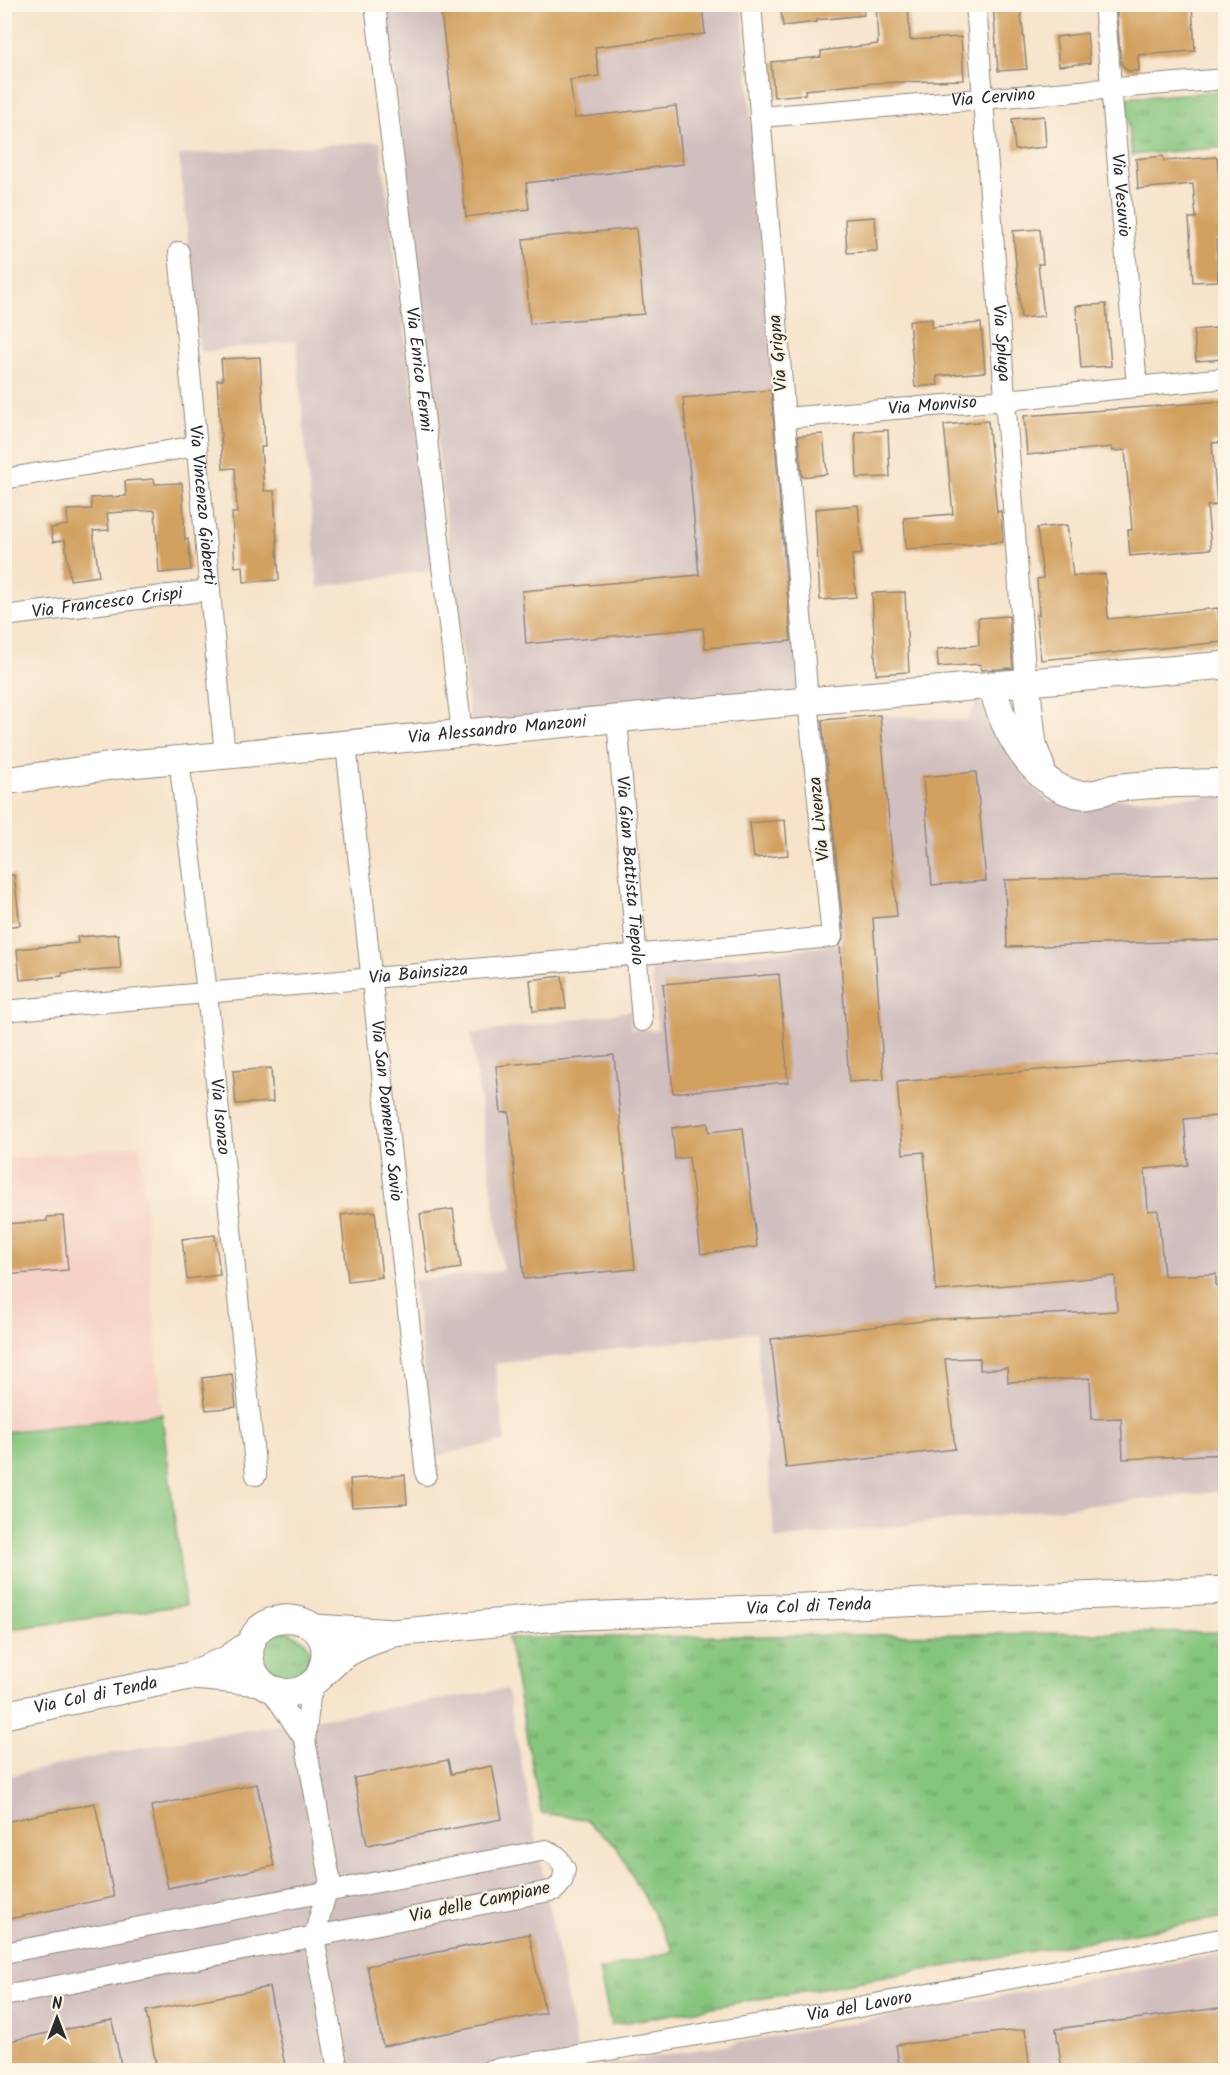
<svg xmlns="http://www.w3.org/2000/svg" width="1230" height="2075" viewBox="0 0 1230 2075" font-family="Kalam,sans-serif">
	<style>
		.built { fill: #f6d1c6 }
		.industrial { fill: #d1bfbf }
		.grass { fill: url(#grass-tufts); stroke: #587854; stroke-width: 1.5 }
		.pitch { fill: #85c57e; stroke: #587854; stroke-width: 1.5 }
		.building { fill: #d2a05e }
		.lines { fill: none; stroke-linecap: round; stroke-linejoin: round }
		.street-casing { stroke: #90877a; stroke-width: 22 }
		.secondary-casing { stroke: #90877a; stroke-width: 29 }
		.street { stroke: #fff; stroke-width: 20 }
		.secondary { stroke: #fff; stroke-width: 27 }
		.labels { text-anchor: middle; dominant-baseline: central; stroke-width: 4.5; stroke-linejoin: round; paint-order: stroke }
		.street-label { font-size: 18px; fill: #2b2b2b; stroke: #fcf5e5 }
	</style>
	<defs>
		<pattern id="grass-tufts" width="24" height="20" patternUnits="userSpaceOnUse" patternTransform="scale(1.5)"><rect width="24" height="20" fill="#85c57e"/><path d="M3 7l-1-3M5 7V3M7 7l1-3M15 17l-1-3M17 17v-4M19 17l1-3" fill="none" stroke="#6da067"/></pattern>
	</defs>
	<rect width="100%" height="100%" fill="#fcf5e5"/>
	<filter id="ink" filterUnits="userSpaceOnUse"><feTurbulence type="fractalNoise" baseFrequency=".0167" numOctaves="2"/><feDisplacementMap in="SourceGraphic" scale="12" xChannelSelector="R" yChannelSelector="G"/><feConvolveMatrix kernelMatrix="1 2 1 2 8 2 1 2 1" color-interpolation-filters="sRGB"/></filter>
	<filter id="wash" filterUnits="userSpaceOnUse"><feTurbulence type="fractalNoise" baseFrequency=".008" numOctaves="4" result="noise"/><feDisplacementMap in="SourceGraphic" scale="24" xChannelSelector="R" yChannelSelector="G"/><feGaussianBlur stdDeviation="1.35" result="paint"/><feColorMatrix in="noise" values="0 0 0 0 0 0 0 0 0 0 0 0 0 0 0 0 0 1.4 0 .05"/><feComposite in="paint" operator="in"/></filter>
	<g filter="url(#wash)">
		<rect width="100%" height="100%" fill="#f6e3ca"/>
		<path class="built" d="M 140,1145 L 162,1414 L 5,1432 L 4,1160 Z"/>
		<g class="industrial">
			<path d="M 386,5 L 742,5 L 799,693 L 470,723 Z"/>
			<path d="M 380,141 L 435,569 L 318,588 L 296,341 L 200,352 L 179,155 Z"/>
			<path d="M 979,697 L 1029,783 L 1049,802 L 1225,796 L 1225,1491 L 775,1539 L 756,1332 L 495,1364 L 505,1441 L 435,1456 L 413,1281 L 503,1271 L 471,1034 L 631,1011 L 631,1029 L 658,1030 L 651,968 L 840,944 L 821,720 L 880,715 L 967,721 Z"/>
			<path d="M 507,1689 L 581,2070 L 5,2070 L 4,1777 L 141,1747 Z"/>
			<path d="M 1225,1953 L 1225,2070 L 582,2070 L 959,2004 Z"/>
		</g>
		<g class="grass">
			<path d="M 1224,91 L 1225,147 L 1132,155 L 1126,98 Z"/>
			<path d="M 284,1631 C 317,1640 319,1663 292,1681 L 267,1675 L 260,1651 L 269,1636 Z"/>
			<path d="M 1222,1632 L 1226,1669 L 1225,1917 L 611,2025 L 599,1970 L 674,1951 L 616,1846 L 584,1819 L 541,1813 L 508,1638 Z"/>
		</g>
		<path class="pitch" d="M 162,1414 L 185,1605 L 5,1630 L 5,1432 Z"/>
		<g id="blocks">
			<g class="building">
				<path d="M 440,4 L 702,4 L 705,34 L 595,47 L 599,76 L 570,80 L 575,118 L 676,106 L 683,164 L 526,183 L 529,209 L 466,217 Z"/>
				<path d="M 780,4 L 863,4 L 864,15 L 817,20 L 817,22 L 783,26 Z"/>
				<path d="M 876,4 L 908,4 L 910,40 L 961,37 L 964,80 L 874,83 L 805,90 L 805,94 L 774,97 L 771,62 L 821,57 L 821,51 L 878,44 Z"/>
				<path d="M 993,4 L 1020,4 L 1027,69 L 998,71 Z"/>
				<path d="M 1116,4 L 1192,4 L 1195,51 L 1138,55 L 1139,71 L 1128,71 L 1121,64 Z"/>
				<path d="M 1087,33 L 1090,63 L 1059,66 L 1056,37 Z"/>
				<path d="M 1044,116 L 1046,147 L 1015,150 L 1012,119 Z"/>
				<path d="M 1163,156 L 1164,161 L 1217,157 L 1224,240 L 1216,240 L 1218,281 L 1193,282 L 1189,218 L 1196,218 L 1193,184 L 1138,189 L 1136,159 Z"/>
				<path d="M 875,217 L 877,251 L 847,253 L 845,219 Z"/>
				<path d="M 636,228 L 644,314 L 530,324 L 523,239 Z"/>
				<path d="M 1040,229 L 1043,264 L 1038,264 L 1044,316 L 1021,318 L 1013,231 Z"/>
				<path d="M 1106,304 L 1111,366 L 1081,368 L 1076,306 Z"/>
				<path d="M 932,319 L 932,327 L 981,323 L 985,372 L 937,376 L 938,385 L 915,387 L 909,321 Z"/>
				<path d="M 1226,327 L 1226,359 L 1196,361 L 1194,330 Z"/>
				<path d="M 260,357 L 265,447 L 261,447 L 264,491 L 274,491 L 279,580 L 244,582 L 243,566 L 235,567 L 232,513 L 237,513 L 235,468 L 223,469 L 217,380 L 223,380 L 221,359 Z"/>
				<path d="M 771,390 L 791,641 L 705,648 L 703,628 L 526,644 L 522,591 L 699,575 L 683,398 Z"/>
				<path d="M 1226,401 L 1226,442 L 1212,443 L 1217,505 L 1207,506 L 1211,549 L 1130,556 L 1128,530 L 1132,530 L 1125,450 L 1112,451 L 1112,447 L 1027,455 L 1024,416 Z"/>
				<path d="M 988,421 L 997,512 L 1001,511 L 1003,542 L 906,549 L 904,518 L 953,514 L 944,425 Z"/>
				<path d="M 888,430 L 890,477 L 857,478 L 855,432 Z"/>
				<path d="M 823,434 L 827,474 L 802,477 L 798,436 Z"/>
				<path d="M 154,479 L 155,484 L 182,483 L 185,540 L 188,539 L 191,570 L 159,573 L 155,510 L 107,513 L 109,530 L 93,531 L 99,576 L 70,580 L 65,540 L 53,542 L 51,528 L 68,525 L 67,510 L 92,509 L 91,498 L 126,496 L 125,481 Z"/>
				<path d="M 858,505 L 862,554 L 852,555 L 856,597 L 820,600 L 815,509 Z"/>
				<path d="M 1067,525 L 1073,576 L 1105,574 L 1108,619 L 1218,608 L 1222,642 L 1041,660 L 1036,615 L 1039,615 L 1037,579 L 1043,578 L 1037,528 Z"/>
				<path d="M 905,592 L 909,672 L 876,674 L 872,593 Z"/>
				<path d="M 1009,616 L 1013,668 L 981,670 L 980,664 L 938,667 L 937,649 L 979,645 L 978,618 Z"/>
				<path d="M 880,715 L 897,916 L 873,918 L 884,1080 L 849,1082 L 840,945 L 844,936 L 822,720 Z"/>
				<path d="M 976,772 L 986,881 L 932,885 L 923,777 Z"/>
				<path d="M 785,820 L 788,855 L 754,858 L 750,823 Z"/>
				<path d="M 1226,874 L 1226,940 L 1007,947 L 1005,880 Z"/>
				<path d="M 14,875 L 20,925 L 4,927 L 4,876 Z"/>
				<path d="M 118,934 L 121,969 L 62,973 L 62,976 L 20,980 L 17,949 L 78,943 L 77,937 Z"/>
				<path d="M 779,974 L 788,1082 L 673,1093 L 663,984 Z"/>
				<path d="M 562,976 L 566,1008 L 533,1011 L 530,980 Z"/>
				<path d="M 1223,1054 L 1226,1115 L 1184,1119 L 1188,1165 L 1145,1169 L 1148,1211 L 1158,1210 L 1164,1276 L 1216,1274 L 1216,1286 L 1226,1285 L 1226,1454 L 1123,1459 L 1121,1418 L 1092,1419 L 1090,1378 L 1008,1382 L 1007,1368 L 980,1370 L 980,1358 L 945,1359 L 955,1449 L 786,1468 L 771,1339 L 940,1319 L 1117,1311 L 1115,1276 L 936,1291 L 924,1152 L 903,1154 L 897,1082 Z"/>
				<path d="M 614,1055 L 635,1269 L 524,1279 L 509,1112 L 501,1113 L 496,1066 Z"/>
				<path d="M 271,1068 L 273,1102 L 236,1104 L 233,1071 Z"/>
				<path d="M 708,1123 L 709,1132 L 743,1128 L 757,1247 L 701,1254 L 689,1157 L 675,1159 L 672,1128 Z"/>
				<path d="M 453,1209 L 461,1268 L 428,1273 L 420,1214 Z"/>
				<path d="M 375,1211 L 382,1277 L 348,1281 L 341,1215 Z"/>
				<path d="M 63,1216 L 68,1270 L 4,1275 L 4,1224 L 47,1221 L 47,1217 Z"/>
				<path d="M 215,1235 L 220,1275 L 187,1279 L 182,1239 Z"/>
				<path d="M 232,1374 L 236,1407 L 206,1410 L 202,1378 Z"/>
				<path d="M 405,1475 L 407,1504 L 352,1507 L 350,1479 Z"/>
				<path d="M 448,1760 L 451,1774 L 492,1766 L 502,1819 L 367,1845 L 354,1778 Z"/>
				<path d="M 257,1784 L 274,1866 L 168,1888 L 151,1806 Z"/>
				<path d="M 95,1803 L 114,1897 L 4,1920 L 4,1822 Z"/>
				<path d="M 529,1934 L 545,2013 L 383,2046 L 367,1966 Z"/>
				<path d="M 269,1987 L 286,2070 L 157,2070 L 146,2011 Z"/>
				<path d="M 1226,2007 L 1226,2070 L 1062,2070 L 1056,2029 Z"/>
				<path d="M 112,2020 L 122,2070 L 4,2070 L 4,2042 Z"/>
				<path d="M 1025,2029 L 1030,2070 L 900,2070 L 896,2045 Z"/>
			</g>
		</g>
	</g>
	<g filter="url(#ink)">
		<use href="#blocks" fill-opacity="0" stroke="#90877a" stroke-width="1.5"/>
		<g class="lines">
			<g class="street-casing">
				<g id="street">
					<path id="s1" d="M 375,4 L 462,733"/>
					<path id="s2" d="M 976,4 L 1026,682"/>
					<path id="s3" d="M 1104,4 L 1137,386"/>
					<path id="s4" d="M 760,117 L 1226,79"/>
					<path id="s5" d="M 179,252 L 225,756"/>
					<path id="s6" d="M 785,418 L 1006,400 L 1226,378"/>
					<path d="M 4,479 L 196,446"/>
					<path id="s7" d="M 4,616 L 210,590"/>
					<path id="s8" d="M 617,719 L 642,1021"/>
					<path id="s9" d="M 346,745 L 426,1475"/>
					<path id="s10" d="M 179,759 L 207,993 L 256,1475"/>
					<path id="s11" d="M 4,1011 L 832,937 L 808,701 L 751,4"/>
					<path d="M 315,1682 L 310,1697 L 305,1740 L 330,1879 L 314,1937 L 338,2070"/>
					<path d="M 269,1687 L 305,1740"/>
					<path d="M 4,1953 L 546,1850 L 557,1856 L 565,1869 L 562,1882 L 555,1890 L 4,1996"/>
					<path id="s12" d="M 491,2070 L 838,2011 L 1226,1938"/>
				</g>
			</g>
			<g class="secondary-casing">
				<g id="secondary">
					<path d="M 1026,682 L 1033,746 L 1041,767"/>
					<path d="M 992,685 C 1002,727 1033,790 1084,795 C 1094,795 1106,790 1115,788 C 1151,783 1189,784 1226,782"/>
					<path id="s13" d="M 4,781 L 120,765 L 808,701 L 1226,665"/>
					<path id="s14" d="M 315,1628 L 393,1633 L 557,1617 L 1226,1590"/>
					<path d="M 193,1676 L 261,1682"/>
					<path d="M 318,1678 C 354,1606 237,1598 251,1663 C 254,1677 265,1688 278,1691 C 307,1700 323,1670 343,1656 C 356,1646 374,1641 389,1635"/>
					<path id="s15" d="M 4,1715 L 189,1676 L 228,1659 L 252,1642"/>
				</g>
			</g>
			<use href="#street" class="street"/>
			<use href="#secondary" class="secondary"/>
		</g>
	</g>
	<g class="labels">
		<g class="street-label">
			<text stroke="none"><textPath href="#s4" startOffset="234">Via Cervino</textPath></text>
			<text stroke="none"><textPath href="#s3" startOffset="192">Via Vesuvio</textPath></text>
			<text stroke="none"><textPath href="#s2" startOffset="340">Via Spluga</textPath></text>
			<text transform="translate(779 353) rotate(-95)">Via Grigna</text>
			<text stroke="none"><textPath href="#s1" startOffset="368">Via Enrico Fermi</textPath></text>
			<text stroke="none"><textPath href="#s6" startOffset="148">Via Monviso</textPath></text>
			<text stroke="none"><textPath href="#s5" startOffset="254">Via Vincenzo Gioberti</textPath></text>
			<text stroke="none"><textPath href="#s7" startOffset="104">Via Francesco Crispi</textPath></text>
			<text stroke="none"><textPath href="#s13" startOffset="496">Via Alessandro Manzoni</textPath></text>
			<text transform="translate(820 819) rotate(-96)">Via Livenza</text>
			<text stroke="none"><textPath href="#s8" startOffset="152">Via Gian Battista Tiepolo</textPath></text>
			<text stroke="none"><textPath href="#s11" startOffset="416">Via Bainsizza</textPath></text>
			<text stroke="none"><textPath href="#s9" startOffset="368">Via San Domenico Savio</textPath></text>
			<text stroke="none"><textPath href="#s10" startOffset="360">Via Isonzo</textPath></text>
			<text stroke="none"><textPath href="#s14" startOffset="495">Via Col di Tenda</textPath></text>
			<text stroke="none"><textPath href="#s15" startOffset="94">Via Col di Tenda</textPath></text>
			<text transform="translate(480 1903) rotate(-12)">Via delle Campiane</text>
			<text stroke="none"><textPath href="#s12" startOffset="374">Via del Lavoro</textPath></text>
		</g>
	</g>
	<rect width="1230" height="2075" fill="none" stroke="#fcf5e5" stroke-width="24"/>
	<g transform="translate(57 2018)" stroke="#fcf5e5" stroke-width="4.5" paint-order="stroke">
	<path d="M0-4.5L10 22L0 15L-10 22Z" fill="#2b2b2b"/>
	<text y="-9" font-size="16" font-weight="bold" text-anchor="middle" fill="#2b2b2b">N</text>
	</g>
</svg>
